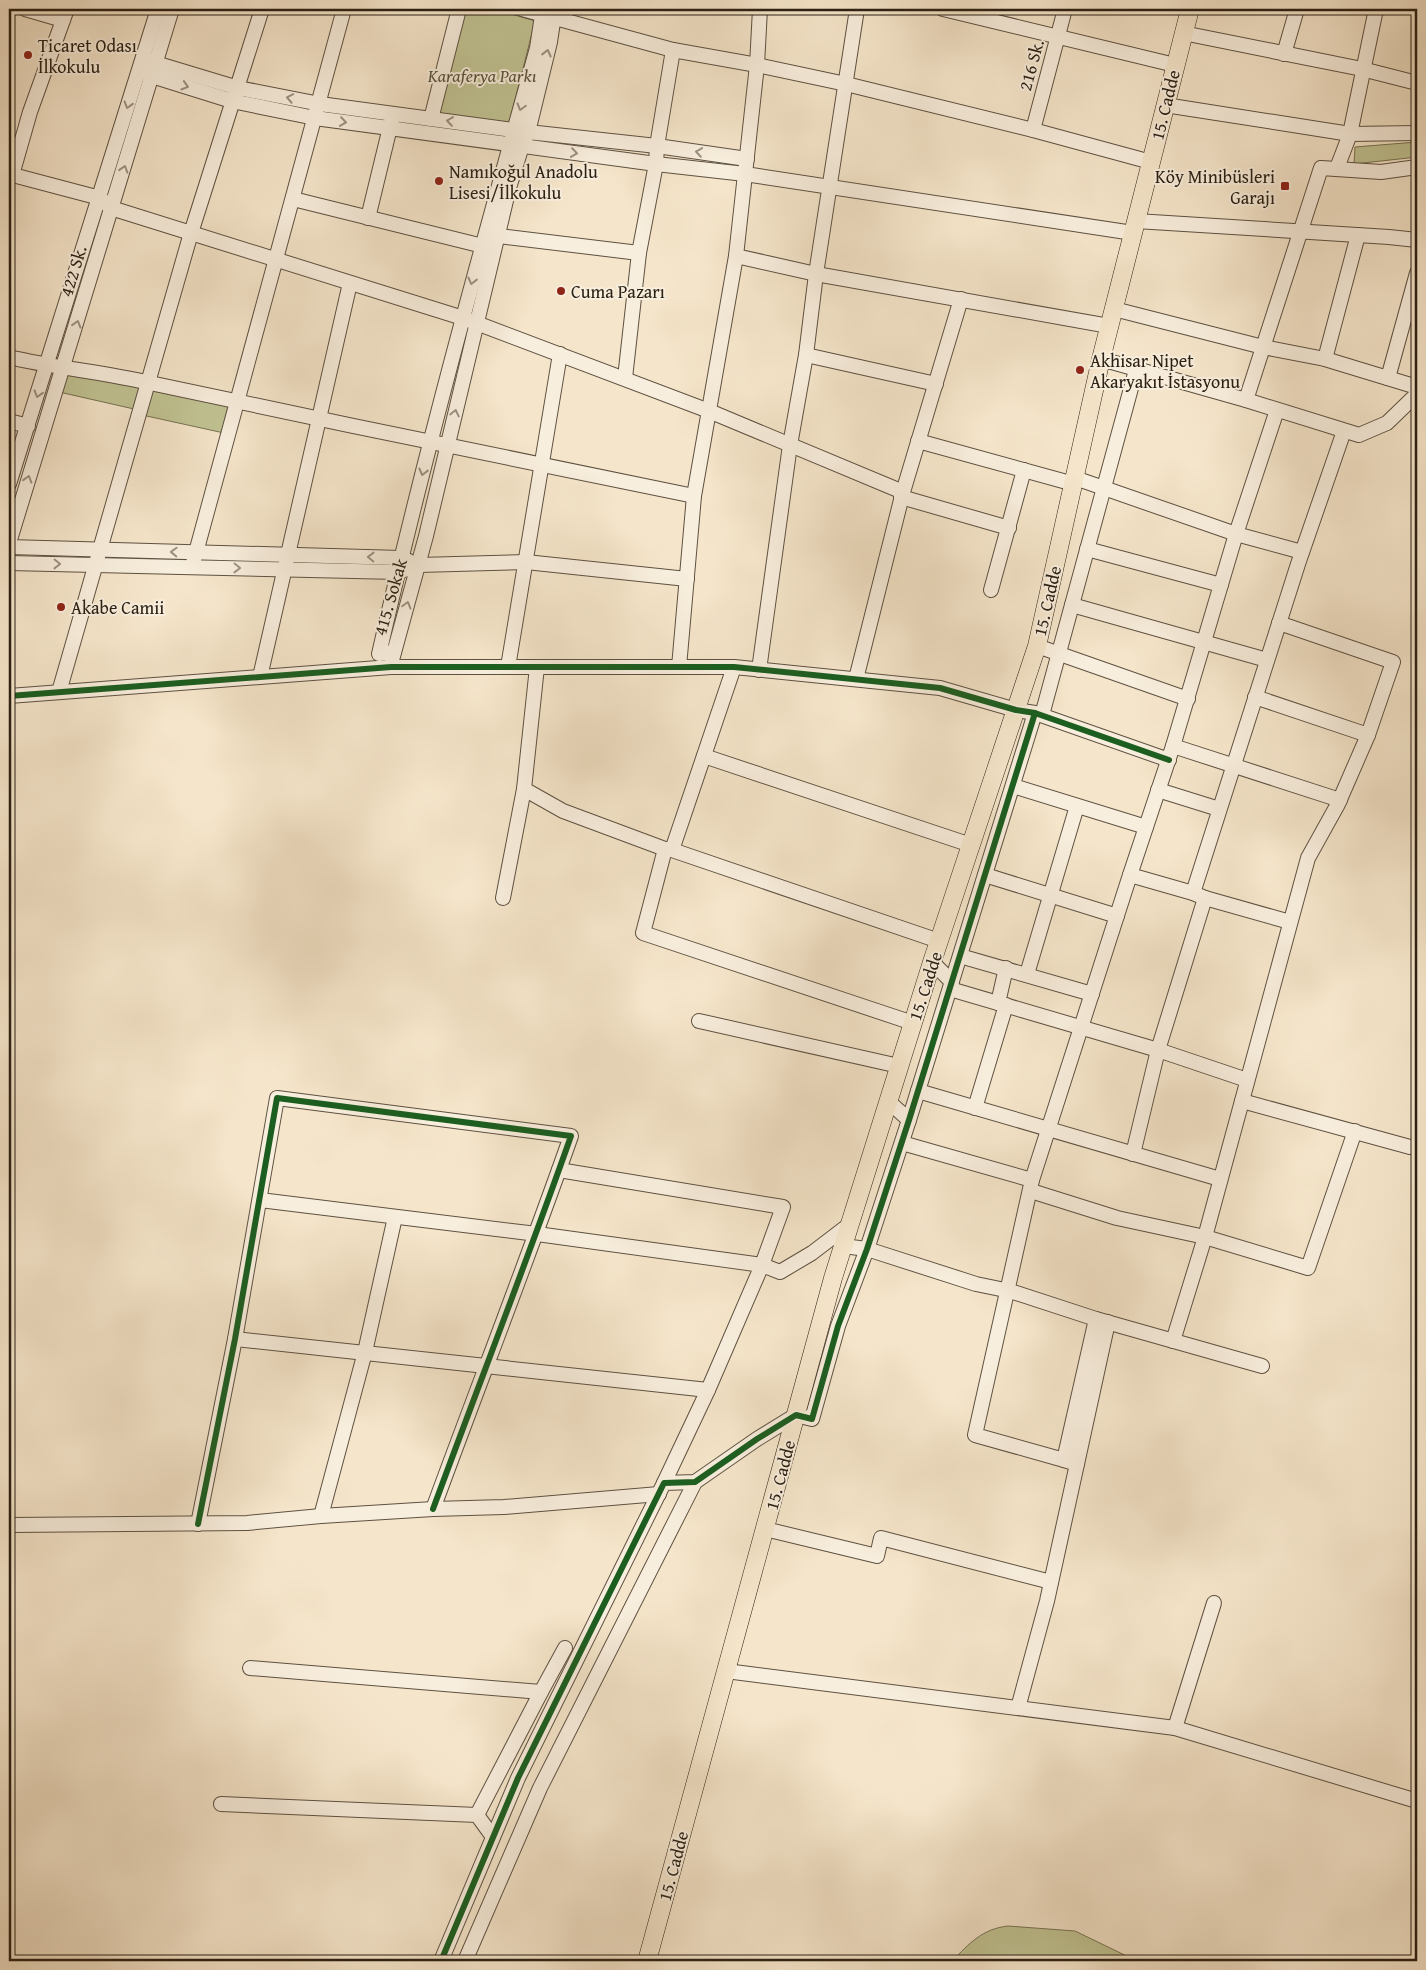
<svg xmlns="http://www.w3.org/2000/svg" width="1426" height="1970" viewBox="0 0 1426 1970" font-family="'Gentium Book Plus',serif">
	<style>
		.green { fill: #c1c393; stroke: #767253 }
		.lines { fill: none; stroke-linecap: round; stroke-linejoin: round }
		.minor-casing { stroke: #5e5141; stroke-width: 16 }
		.major-casing { stroke: #2b2013; stroke-width: 19 }
		.minor { stroke: #f8eedd; stroke-width: 14 }
		.major { stroke: #f5e5ca; stroke-width: 18 }
		.cycleway-casing { stroke: #f8eedd; stroke-width: 9 }
		.cycleway { stroke: #1b5e20; stroke-width: 6 }
		.oneway { stroke: #9c9182 }
		.poi-dot { fill: #8f2418; stroke: #f8eedd; stroke-width: 2 }
		.labels { text-anchor: middle; dominant-baseline: central; stroke-width: 4; stroke-linejoin: round; paint-order: stroke }
		.poi-label { font-size: 18px; fill: #2b2013; stroke: #f8eedd; text-anchor: start }
		.street-label { font-size: 18px; fill: #2b2013; stroke: #f8eedd }
		.park-label { font-size: 18px; font-style: italic; fill: #585139; stroke: #f8eedd }
	</style>
	<rect width="100%" height="100%" fill="#f5e5ca"/>
	<filter id="stains"><feTurbulence type="fractalNoise" baseFrequency=".004" numOctaves="4"/><feColorMatrix values="0 0 0 0 .2 0 0 0 0 .09 0 0 0 0 .02 0 0 0 .5 -.17"/></filter>
	<radialGradient id="worn" r=".72"><stop offset=".6" stop-color="#630" stop-opacity="0"/><stop offset="1" stop-color="#630" stop-opacity=".3"/></radialGradient>
	<g class="green">
		<path d="M 459,9 L 494,9 L 535,21 L 509,124 L 432,114 Z"/>
		<path d="M 1417,142 L 1417,157 L 1354,164 L 1355,147 Z"/>
		<path d="M 65,371 L 141,385 L 134,409 L 59,392 Z"/>
		<path d="M 150,387 L 231,405 L 224,433 L 142,415 Z"/>
		<path d="M 1008,1926 L 1075,1931 L 1137,1961 L 952,1961 C 970,1943 982,1929 1008,1926 Z"/>
	</g>
	<g class="lines">
		<g class="minor-casing">
			<g id="minor">
				<path d="M 25,9 L 63,20"/>
				<path d="M 522,9 L 673,50 L 757,65 L 846,84 L 1033,130 L 1151,162"/>
				<path d="M 943,9 L 1175,65"/>
				<path d="M 1183,33 L 1362,69 L 1417,83"/>
				<path d="M 1284,54 L 1297,9"/>
				<path d="M 143,58 L 155,63 L 238,88 L 320,104 L 528,132 L 657,146 L 747,159"/>
				<path d="M 140,69 L 152,76 L 232,101 L 315,118 L 656,164 L 745,174 L 1133,233"/>
				<path d="M 1165,105 L 1350,134 L 1417,133"/>
				<path d="M 431,119 L 459,9"/>
				<path d="M 1033,130 L 1065,9"/>
				<path d="M 1337,168 L 1350,134 L 1376,9"/>
				<path d="M 9,174 L 100,198 L 111,208 L 463,318 L 709,411 L 903,492"/>
				<path d="M 12,175 L 30,112 L 67,9"/>
				<path d="M 293,199 L 491,248"/>
				<path d="M 368,218 L 392,119"/>
				<path d="M 1136,221 L 1389,237 L 1417,240"/>
				<path d="M 490,235 L 639,253"/>
				<path d="M 736,256 L 816,274 L 1109,326"/>
				<path d="M 1114,309 L 1263,347 L 1325,359 L 1417,387"/>
				<path d="M 806,355 L 936,384"/>
				<path d="M 9,357 C 55,368 103,372 150,383 C 331,422 513,459 694,496"/>
				<path d="M 1101,359 L 1246,400 L 1359,435 L 1387,423 L 1417,394"/>
				<path d="M 1325,359 L 1358,235"/>
				<path d="M 625,378 L 639,253 L 656,164 L 657,146 L 673,50"/>
				<path d="M 1388,378 L 1417,273"/>
				<path d="M 1246,400 L 1321,168 L 1381,172 L 1417,167"/>
				<path d="M 9,421 L 28,426"/>
				<path d="M 918,441 L 1074,484"/>
				<path d="M 1075,478 L 1236,534 L 1302,552"/>
				<path d="M 9,484 L 158,9"/>
				<path d="M 901,497 L 1009,528"/>
				<path d="M 9,543 L 172,9"/>
				<path d="M 9,547 L 401,558 L 409,561"/>
				<path d="M 1087,549 L 1221,585"/>
				<path d="M 9,563 L 398,572 L 419,565 L 526,562 L 687,579"/>
				<path d="M 192,567 L 344,9"/>
				<path d="M 991,590 L 1024,470"/>
				<path d="M 1072,605 L 1267,660"/>
				<path d="M 1037,646 L 1188,699"/>
				<path d="M 394,652 L 379,654 C 425,451 481,250 537,48 L 543,9"/>
				<path d="M 392,660 L 426,536 L 509,188 L 522,146 L 528,132 L 550,42 L 555,9"/>
				<path d="M 508,667 L 560,354"/>
				<path d="M 679,667 L 694,496 L 736,256 L 757,65 L 760,9"/>
				<path d="M 734,667 L 672,850 L 665,849 L 643,933 L 913,1023"/>
				<path d="M 759,670 L 790,445 L 806,355 L 816,274 L 857,9"/>
				<path d="M 260,677 L 350,283"/>
				<path d="M 856,679 L 903,492 L 961,299"/>
				<path d="M 59,692 L 191,233 L 262,9"/>
				<path d="M 9,696 L 391,667 L 734,667 L 940,688 L 1016,710 L 1035,713 L 1169,760"/>
				<path d="M 1255,697 L 1368,735"/>
				<path d="M 1042,715 L 1136,370"/>
				<path d="M 1173,746 L 1340,800"/>
				<path d="M 704,756 L 971,845"/>
				<path d="M 1013,786 L 1146,827"/>
				<path d="M 524,789 L 563,811 L 665,849"/>
				<path d="M 1158,790 L 1219,809"/>
				<path d="M 672,850 L 939,941"/>
				<path d="M 985,875 L 1117,916"/>
				<path d="M 1130,875 L 1193,893"/>
				<path d="M 503,898 L 524,789 L 537,667"/>
				<path d="M 1205,898 L 1290,922"/>
				<path d="M 960,956 L 1092,994"/>
				<path d="M 932,962 L 952,982"/>
				<path d="M 1027,974 L 1077,806"/>
				<path d="M 950,989 L 1158,1050 L 1247,1080"/>
				<path d="M 998,1003 L 1006,968"/>
				<path d="M 699,1021 L 899,1066"/>
				<path d="M 918,1091 L 1220,1179"/>
				<path d="M 888,1101 L 909,1120"/>
				<path d="M 1242,1101 L 1410,1147"/>
				<path d="M 975,1108 L 1006,1005"/>
				<path d="M 902,1143 L 1032,1180"/>
				<path d="M 1133,1154 L 1158,1050 L 1205,898 L 1193,893 L 1298,564 L 1344,431"/>
				<path d="M 1031,1191 L 1117,1218 L 1205,1237 L 1308,1268 L 1355,1131"/>
				<path d="M 260,1200 L 537,1234 L 762,1265 L 783,1207 L 559,1170"/>
				<path d="M 843,1246 L 867,1249 L 976,1284 L 1010,1291 L 1096,1319 L 1262,1366"/>
				<path d="M 1096,1319 L 1064,1460 L 975,1435 L 1032,1180 L 1130,875 L 1173,746 L 1236,534 L 1277,410"/>
				<path d="M 235,1339 L 708,1390"/>
				<path d="M 1173,1341 L 1205,1237 L 1308,858 L 1338,804 L 1368,735 L 1393,662 L 1279,623"/>
				<path d="M 1077,1464 L 1108,1322"/>
				<path d="M 664,1483 L 708,1390 L 762,1265 L 780,1272 L 812,1253 L 850,1224"/>
				<path d="M 321,1516 L 365,1352 L 395,1217"/>
				<path d="M 198,1524 L 235,1339 L 277,1098 L 571,1136 C 527,1261 479,1384 433,1509"/>
				<path d="M 9,1525 L 247,1523 L 321,1516 L 433,1509 L 504,1507 L 659,1494"/>
				<path d="M 765,1529 L 877,1556 L 881,1538 L 1051,1582"/>
				<path d="M 250,1668 L 541,1692 L 565,1648"/>
				<path d="M 726,1671 L 1175,1728 L 1417,1801"/>
				<path d="M 1018,1708 L 1047,1601 L 1077,1464 L 1064,1460"/>
				<path d="M 1175,1728 L 1214,1603"/>
				<path d="M 221,1804 L 477,1815 L 493,1837"/>
				<path d="M 477,1815 L 541,1692"/>
				<path d="M 441,1961 L 518,1778 L 664,1483 L 695,1482 L 757,1439 L 796,1415 L 812,1419 L 838,1326 L 867,1249 L 909,1120 L 1035,713"/>
				<path d="M 465,1961 L 540,1788 L 695,1482"/>
			</g>
		</g>
		<g class="major-casing">
			<path id="major" d="M 647,1961 L 833,1278 L 932,962 L 1037,646 L 1101,359 L 1190,9"/>
		</g>
		<use href="#minor" class="minor"/>
		<use href="#major" class="major"/>
		<g class="cycleway-casing">
			<g id="cycleway">
				<path d="M 9,696 L 391,667 L 734,667 L 940,688 L 1016,710 L 1035,713 L 1169,760"/>
				<path d="M 198,1524 L 235,1339 L 277,1098 L 571,1136 C 527,1261 479,1384 433,1509"/>
				<path d="M 441,1961 L 518,1778 L 664,1483 L 695,1482 L 757,1439 L 796,1415 L 812,1419 L 838,1326 L 867,1249 L 909,1120 L 1035,713"/>
			</g>
		</g>
		<use href="#cycleway" class="cycleway"/>
	</g>
	<defs><path id="oneway-chevron" d="M-2-3.5L2.5 0L-2 3.5" fill="none" stroke-width="1.6" stroke-linecap="round" stroke-linejoin="round" transform="scale(1.25)"/></defs>
	<g class="oneway">
		<use href="#oneway-chevron" transform="translate(547 53) rotate(-76)"/>
		<use href="#oneway-chevron" transform="translate(185 86) rotate(17)"/>
		<use href="#oneway-chevron" transform="translate(290 98) rotate(-169)"/>
		<use href="#oneway-chevron" transform="translate(128 105) rotate(107)"/>
		<use href="#oneway-chevron" transform="translate(521 107) rotate(106)"/>
		<use href="#oneway-chevron" transform="translate(450 121) rotate(-172)"/>
		<use href="#oneway-chevron" transform="translate(343 122) rotate(8)"/>
		<use href="#oneway-chevron" transform="translate(699 152) rotate(-171)"/>
		<use href="#oneway-chevron" transform="translate(574 153) rotate(8)"/>
		<use href="#oneway-chevron" transform="translate(124 169) rotate(-73)"/>
		<use href="#oneway-chevron" transform="translate(472 281) rotate(104)"/>
		<use href="#oneway-chevron" transform="translate(77 324) rotate(-73)"/>
		<use href="#oneway-chevron" transform="translate(38 394) rotate(107)"/>
		<use href="#oneway-chevron" transform="translate(455 413) rotate(-77)"/>
		<use href="#oneway-chevron" transform="translate(423 472) rotate(104)"/>
		<use href="#oneway-chevron" transform="translate(28 479) rotate(-73)"/>
		<use href="#oneway-chevron" transform="translate(174 552) rotate(-178)"/>
		<use href="#oneway-chevron" transform="translate(371 557) rotate(-179)"/>
		<use href="#oneway-chevron" transform="translate(57 564) rotate(1)"/>
		<use href="#oneway-chevron" transform="translate(237 568) rotate(1)"/>
		<use href="#oneway-chevron" transform="translate(407 605) rotate(-74)"/>
	</g>
	<g class="poi-dot">
		<circle cx="28" cy="55" r="5"/>
		<circle cx="439" cy="181" r="5"/>
		<rect x="1280" y="181" width="10" height="10" rx="2.5"/>
		<circle cx="561" cy="291" r="5"/>
		<circle cx="1080" cy="370" r="5"/>
		<circle cx="61" cy="607" r="5"/>
	</g>
	<g class="labels">
		<g class="poi-label">
			<text x="38" y="45">Ticaret Odası<tspan x="38" dy="21">İlkokulu</tspan></text>
			<text x="449" y="171">Namıkoğul Anadolu<tspan x="449" dy="21">Lisesi/İlkokulu</tspan></text>
			<text x="1275" y="176" text-anchor="end">Köy Minibüsleri<tspan x="1275" dy="21">Garajı</tspan></text>
			<text x="571" y="291">Cuma Pazarı</text>
			<text x="1090" y="360">Akhisar Nipet<tspan x="1090" dy="21">Akaryakıt İstasyonu</tspan></text>
			<text x="71" y="607">Akabe Camii</text>
		</g>
		<g class="street-label">
			<text transform="translate(1031 65) rotate(-75)">216 Sk.</text>
			<text transform="translate(1165 105) rotate(-76)">15. Cadde</text>
			<text transform="translate(73 271) rotate(-73)">422 Sk.</text>
			<text transform="translate(390 597) rotate(-74)">415. Sokak</text>
			<text transform="translate(1047 601) rotate(-77)">15. Cadde</text>
			<text transform="translate(925 986) rotate(-72)">15. Cadde</text>
			<text transform="translate(780 1475) rotate(-75)">15. Cadde</text>
			<text transform="translate(673 1866) rotate(-75)">15. Cadde</text>
		</g>
		<g class="park-label">
			<text x="482" y="75">Karaferya Parkı</text>
		</g>
	</g>
	<rect width="1426" height="1970" fill="none" stroke="#f5e5ca" stroke-width="30"/>
	<rect x="10" y="10" width="1406" height="1950" fill="none" stroke="#2b2013" stroke-width="2.5"/>
	<rect x="15" y="15" width="1396" height="1940" fill="none" stroke="#2b2013"/>
	<rect width="100%" height="100%" filter="url(#stains)"/>
	<rect width="100%" height="100%" fill="url(#worn)"/>
</svg>
